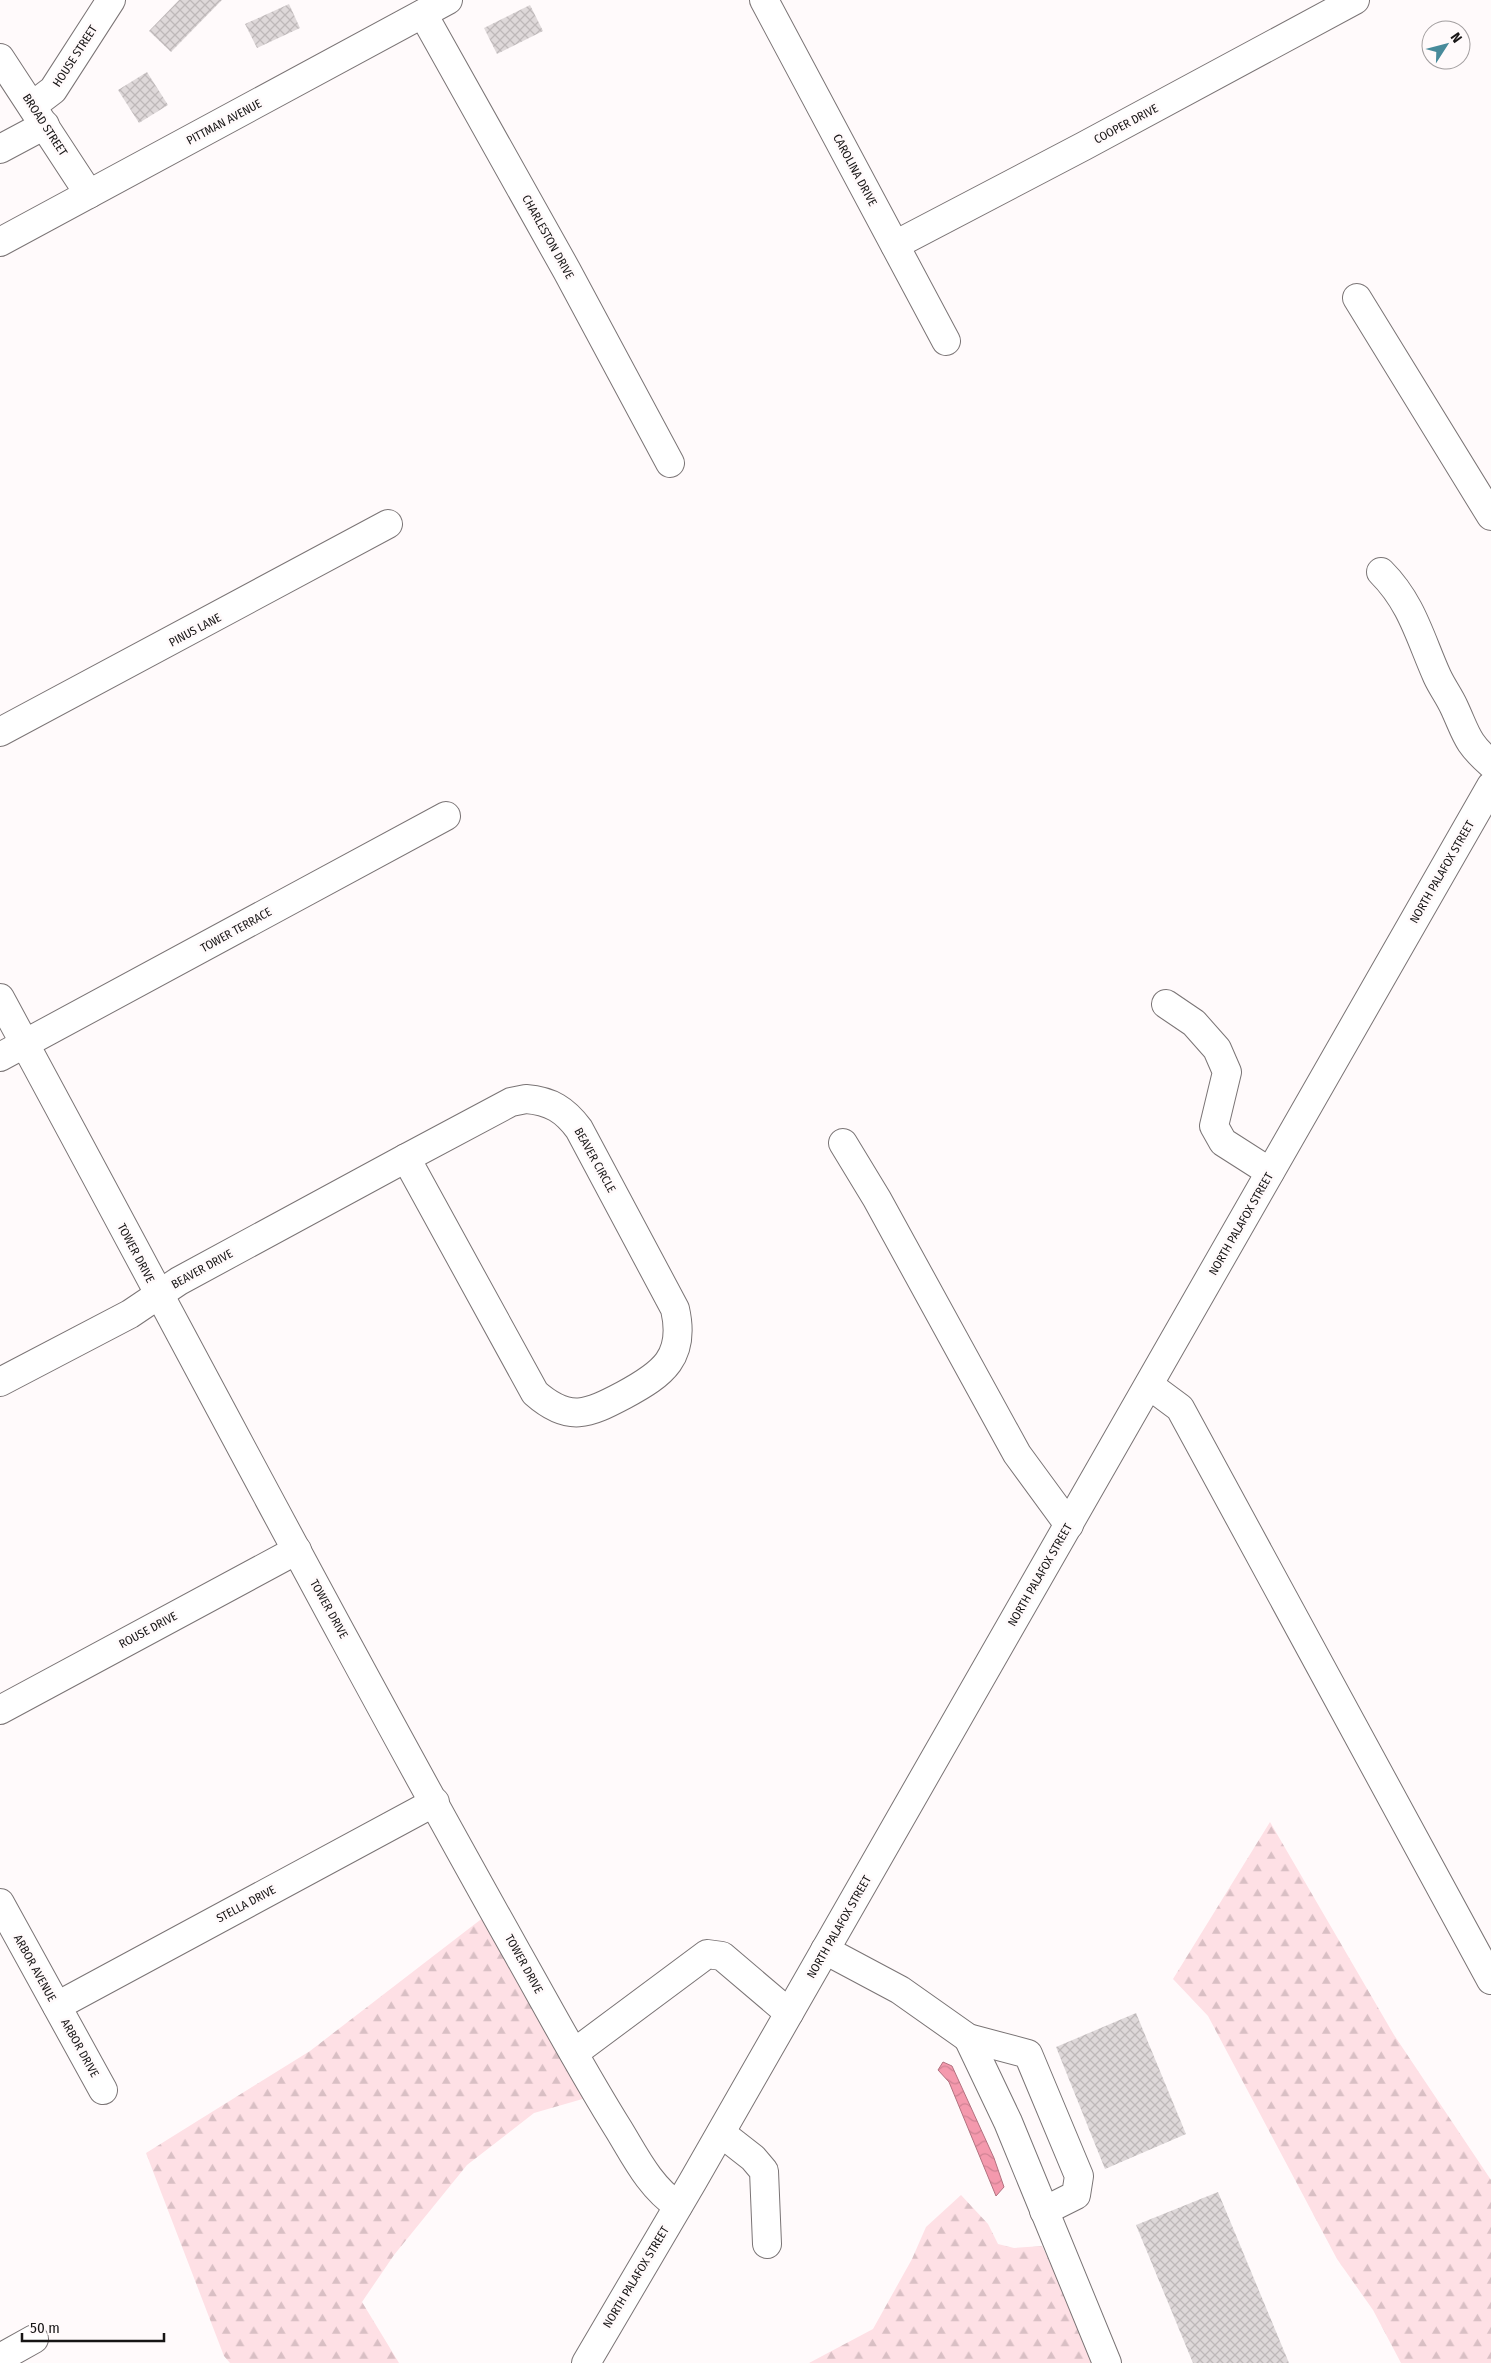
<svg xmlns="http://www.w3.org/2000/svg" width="1491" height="2363" viewBox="0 0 1491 2363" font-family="'Fira Sans Condensed',sans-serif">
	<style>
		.forest { fill: url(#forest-firs) }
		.water { fill: url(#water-waves); stroke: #b2717f }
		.building { fill: url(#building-cross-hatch) }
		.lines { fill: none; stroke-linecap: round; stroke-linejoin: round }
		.minor-casing { stroke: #7a7475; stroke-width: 30 }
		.major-casing { stroke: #7a7475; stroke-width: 30 }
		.minor { stroke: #fff; stroke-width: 28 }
		.major { stroke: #fff; stroke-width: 28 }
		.labels { text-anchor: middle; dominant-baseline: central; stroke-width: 5; stroke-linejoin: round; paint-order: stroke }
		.street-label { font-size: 12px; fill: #171515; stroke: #fffafb }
	</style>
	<defs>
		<pattern id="forest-firs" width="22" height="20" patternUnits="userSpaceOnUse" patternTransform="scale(1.25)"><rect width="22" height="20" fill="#fee0e5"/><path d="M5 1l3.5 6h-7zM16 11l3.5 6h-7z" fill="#d9bfc4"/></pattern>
		<pattern id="water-waves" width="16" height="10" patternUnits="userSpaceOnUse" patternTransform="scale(1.25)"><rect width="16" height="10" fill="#f499ad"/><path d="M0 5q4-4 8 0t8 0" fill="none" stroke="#d08394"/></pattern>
		<pattern id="building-cross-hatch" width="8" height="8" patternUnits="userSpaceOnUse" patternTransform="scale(1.25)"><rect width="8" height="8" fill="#ded8d9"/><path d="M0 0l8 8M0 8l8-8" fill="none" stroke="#beb8b9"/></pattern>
	</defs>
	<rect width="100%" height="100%" fill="#fffafb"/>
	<g class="forest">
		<path d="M 1270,1822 L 1394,2035 L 1491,2180 L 1491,2363 L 1401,2363 L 1373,2310 L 1337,2259 L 1208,2016 L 1173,1979 Z"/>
		<path d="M 484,1917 L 586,2098 L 534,2113 L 467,2165 L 394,2255 L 362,2302 L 399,2363 L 230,2363 L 224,2356 L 146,2153 L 310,2051 Z"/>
		<path d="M 961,2195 L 988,2224 L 998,2244 L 1014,2248 L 1042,2246 L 1076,2317 L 1093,2363 L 809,2363 L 873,2329 L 912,2259 L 926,2227 Z"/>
	</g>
	<path class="water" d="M 943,2062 L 952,2066 L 994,2158 L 1004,2187 L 996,2196 L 949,2082 L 938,2070 Z"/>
	<g class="building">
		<path d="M 179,0 L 222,0 L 171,52 L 149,31 Z"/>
		<path d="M 289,4 L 300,28 L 257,48 L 245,24 Z"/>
		<path d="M 530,5 L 543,31 L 497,54 L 484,28 Z"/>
		<path d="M 147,72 L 168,105 L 139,123 L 118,90 Z"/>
		<path d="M 1136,2013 L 1186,2134 L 1105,2169 L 1056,2047 Z"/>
		<path d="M 1218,2192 L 1289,2363 L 1193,2363 L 1136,2225 Z"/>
	</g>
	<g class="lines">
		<g class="minor-casing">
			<g id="minor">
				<path d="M 764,0 L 946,341"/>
				<path d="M 423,14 L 567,271 L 670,463"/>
				<path d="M 0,58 L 89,194"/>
				<path d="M 32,106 L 53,90 L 111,0"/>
				<path d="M 0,149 L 45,125"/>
				<path d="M 0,242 L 448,0"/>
				<path d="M 895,245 L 1084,146 L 1355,0"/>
				<path d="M 1357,298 L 1491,516"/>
				<path d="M 1381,572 C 1412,603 1420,638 1437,676 C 1442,687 1449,696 1454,707 C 1467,735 1466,742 1491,764"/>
				<path d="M 0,732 L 388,524"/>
				<path d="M 0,998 C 172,1315 338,1634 515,1949 C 549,2009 582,2071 619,2130 C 636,2158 650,2187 678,2206"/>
				<path d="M 1166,1004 L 1194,1023 L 1217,1049 L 1227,1072 L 1214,1126 L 1223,1142 L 1270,1172"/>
				<path d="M 0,1057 L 446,816"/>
				<path d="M 526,1099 C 551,1101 565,1110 579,1129 L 675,1309 C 686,1357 663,1374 624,1395 C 588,1414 569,1423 535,1393 L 406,1158 L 511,1102 Z"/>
				<path d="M 843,1143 L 877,1199 L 1017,1454 L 1069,1525"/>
				<path d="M 0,1382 L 130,1314 L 179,1281 L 406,1158"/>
				<path d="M 1149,1385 L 1180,1408 L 1491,1980"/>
				<path d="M 0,1710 L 297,1550"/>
				<path d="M 0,1903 L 103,2090"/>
				<path d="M 825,1950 L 900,1990 L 968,2038 L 1028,2054 L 1079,2176 L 1076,2195 L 1044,2211"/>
				<path d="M 57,2006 L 435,1802"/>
				<path d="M 968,2038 L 1008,2122 L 1107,2363"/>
				<path d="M 574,2053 L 707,1954 L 722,1956 L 789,2013"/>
				<path d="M 721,2133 L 753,2158 L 764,2171 L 767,2244"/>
				<path d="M 0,2358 L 34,2339"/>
			</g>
		</g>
		<g class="major-casing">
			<path id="major" d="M 586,2363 L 693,2181 L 1491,786"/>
		</g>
		<use href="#minor" class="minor"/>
		<use href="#major" class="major"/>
	</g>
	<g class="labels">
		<g class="street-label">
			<text transform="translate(75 56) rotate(-57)">HOUSE STREET</text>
			<text transform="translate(224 122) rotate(-28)">PITTMAN AVENUE</text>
			<text transform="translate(1126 124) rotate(-28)">COOPER DRIVE</text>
			<text transform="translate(45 125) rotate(57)">BROAD STREET</text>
			<text transform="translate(855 170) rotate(62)">CAROLINA DRIVE</text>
			<text transform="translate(548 237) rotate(61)">CHARLESTON DRIVE</text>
			<text transform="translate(195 630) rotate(-28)">PINUS LANE</text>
			<text transform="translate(1442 872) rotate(-60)">NORTH PALAFOX STREET</text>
			<text transform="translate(236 930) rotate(-29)">TOWER TERRACE</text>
			<text transform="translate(595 1160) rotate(61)">BEAVER CIRCLE</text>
			<text transform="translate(1241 1224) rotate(-60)">NORTH PALAFOX STREET</text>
			<text transform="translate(136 1253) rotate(62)">TOWER DRIVE</text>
			<text transform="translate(202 1269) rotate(-29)">BEAVER DRIVE</text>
			<text transform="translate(1040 1575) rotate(-60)">NORTH PALAFOX STREET</text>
			<text transform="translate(329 1609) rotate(61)">TOWER DRIVE</text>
			<text transform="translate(148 1630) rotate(-28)">ROUSE DRIVE</text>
			<text transform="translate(246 1904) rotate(-28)">STELLA DRIVE</text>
			<text transform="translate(839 1927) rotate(-60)">NORTH PALAFOX STREET</text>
			<text transform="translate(524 1964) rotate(61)">TOWER DRIVE</text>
			<text transform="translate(35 1968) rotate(61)">ARBOR AVENUE</text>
			<text transform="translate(80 2048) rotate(61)">ARBOR DRIVE</text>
			<text transform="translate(636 2277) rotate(-59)">NORTH PALAFOX STREET</text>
		</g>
	</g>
	<g transform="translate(1446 45) rotate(54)"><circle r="24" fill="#fffafb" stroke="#a29e9f"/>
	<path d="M0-4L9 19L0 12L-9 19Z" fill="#488b9b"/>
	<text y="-8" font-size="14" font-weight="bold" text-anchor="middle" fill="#171515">N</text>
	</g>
	<path d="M22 2333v8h142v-8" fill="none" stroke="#171515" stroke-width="2.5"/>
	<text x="30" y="2333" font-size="15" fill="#171515" stroke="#fffafb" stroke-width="4" paint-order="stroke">50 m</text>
</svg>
